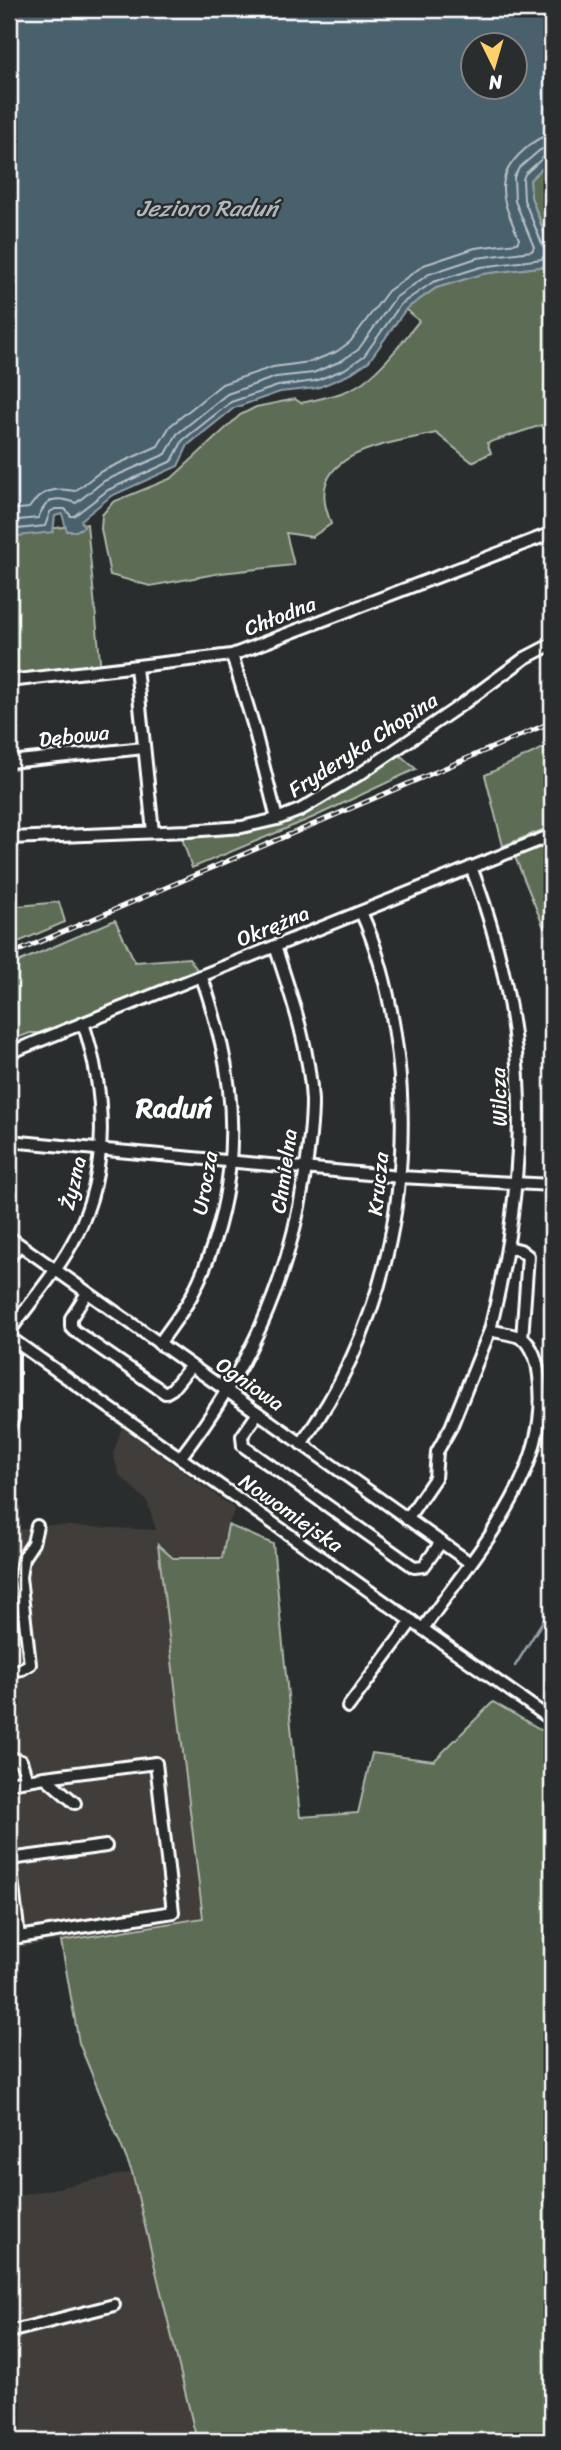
<svg xmlns="http://www.w3.org/2000/svg" width="561" height="2450" viewBox="0 0 561 2450" font-family="Sriracha,sans-serif">
	<style>
		.built { fill: #3f3d3a }
		.green { fill: #5d6c54; stroke: #aeb6aa; stroke-width: 2 }
		.water { fill: #4a616d; stroke: #92a0a7; stroke-width: 2; fill-rule: evenodd }
		.lines { fill: none; stroke-linecap: round; stroke-linejoin: round }
		.shore { stroke: #b7c0c5; stroke-width: 2 }
		.stream { stroke: #92a0a7; stroke-width: 2.5 }
		.minor-casing { stroke: #fff; stroke-width: 16 }
		.minor { stroke: #2a2d2e; stroke-width: 10 }
		.rail-casing { stroke: #fff; stroke-width: 5 }
		.rail { stroke: #2a2d2e; stroke-width: 2.5; stroke-dasharray: 8; stroke-linecap: butt }
		.labels { text-anchor: middle; dominant-baseline: central; stroke-width: 5; stroke-linejoin: round; paint-order: stroke }
		.street-label { font-size: 21px; fill: #fff; stroke: #2a2d2e }
		.water-label { font-size: 23px; font-style: italic; fill: #aeb8bd; stroke: #2a2d2e }
		.district-label { font-size: 28px; font-weight: bold; fill: #fff; stroke: #2a2d2e }
	</style>
	<rect width="100%" height="100%" fill="#2a2d2e"/>
	<filter id="ink" filterUnits="userSpaceOnUse"><feTurbulence type="fractalNoise" baseFrequency=".0143" numOctaves="2"/><feDisplacementMap in="SourceGraphic" scale="14" xChannelSelector="R" yChannelSelector="G"/><feConvolveMatrix kernelMatrix="1 2 1 2 8 2 1 2 1" color-interpolation-filters="sRGB"/></filter>
	<g filter="url(#ink)">
		<g class="built">
			<path d="M 122,1427 L 235,1509 L 228,1525 L 222,1558 L 173,1558 L 158,1546 L 203,1918 L 9,1949 L 9,1531 L 51,1525 L 156,1530 L 147,1501 L 119,1475 L 113,1454 Z"/>
			<path d="M 132,2172 L 197,2441 L 9,2441 L 9,2198 Z"/>
		</g>
		<g class="green">
			<path d="M 552,159 L 552,251 L 531,197 L 530,179 Z"/>
			<path d="M 552,255 L 552,444 L 542,425 L 487,443 L 491,453 L 472,462 L 436,433 C 399,442 316,449 325,503 C 326,510 329,517 331,524 L 312,537 L 286,533 L 294,565 L 221,573 L 150,586 L 110,575 L 101,529 L 102,515 L 113,502 L 172,478 L 240,415 L 256,407 L 295,399 L 301,403 C 322,398 345,395 363,382 C 385,366 402,342 419,321 L 406,309 L 436,288 L 482,274 L 547,266 Z"/>
			<path d="M 87,524 L 101,671 L 9,681 L 9,534 Z"/>
			<path d="M 552,744 L 552,826 L 503,846 L 485,775 Z"/>
			<path d="M 394,750 L 416,769 L 314,817 L 192,868 L 182,838 L 188,831 L 277,819 Z"/>
			<path d="M 552,842 L 552,947 L 515,857 Z"/>
			<path d="M 59,902 L 65,922 L 9,946 L 9,907 Z"/>
			<path d="M 115,920 L 135,962 L 189,958 L 198,971 L 39,1033 L 30,1033 L 9,1041 L 9,966 Z"/>
			<path d="M 228,1525 L 273,1544 L 300,1817 L 358,1813 L 372,1753 L 434,1761 L 493,1702 L 552,1736 L 552,2441 L 197,2441 L 132,2172 L 79,2043 L 61,1941 L 203,1918 L 158,1545 L 173,1558 L 222,1558 Z"/>
		</g>
		<path class="water" d="M 9,9 L 552,9 L 552,159 L 530,180 L 531,197 L 552,255 L 547,266 L 482,274 L 436,288 L 406,309 L 369,361 L 348,375 L 317,388 L 280,392 L 234,408 L 188,445 L 178,466 L 111,496 L 81,520 L 84,527 L 76,531 L 67,531 L 62,514 L 55,516 L 53,532 L 9,537 ZM 474,46 L 516,46 L 516,88 L 474,88 Z"/>
		<g class="lines">
			<g class="shore">
				<path d="M 9,510 L 29,508 C 41,490 55,487 75,491 L 100,472 L 158,446 L 170,426 L 222,384 L 273,367 L 310,362 L 336,352 L 350,342 L 388,291 L 424,265 L 475,248 L 517,243 L 519,239 C 504,202 490,180 524,150 C 533,142 540,136 552,135"/>
				<path d="M 9,521 L 38,518 C 47,497 56,496 76,503 L 104,481 L 166,454 L 177,434 L 227,394 L 276,377 L 313,373 L 341,361 L 358,350 L 395,298 L 429,274 L 477,258 L 532,251 L 534,247 L 515,201 L 514,177 L 519,168 L 540,150 L 552,146"/>
				<path d="M 9,530 L 45,526 L 50,512 L 55,509 L 65,509 L 71,516 L 74,516 L 108,490 L 172,461 L 183,440 L 231,402 L 278,386 L 315,381 L 345,369 L 364,356 L 401,304 L 433,282 L 481,267 L 542,259 L 547,252 L 543,246 L 524,200 L 523,179 L 525,174 L 545,156 L 552,155"/>
			</g>
			<path class="stream" d="M 515,1666 L 552,1606"/>
			<g class="minor-casing">
				<g id="minor">
					<path d="M 232,655 L 253,724 L 277,819"/>
					<path d="M 136,667 L 153,832"/>
					<path d="M 9,681 L 232,655 L 552,533"/>
					<path d="M 9,762 L 144,748"/>
					<path d="M 9,838 L 188,831 L 242,827 L 277,819 L 300,810 L 360,774 L 464,703 L 525,658 L 552,644"/>
					<path d="M 471,867 C 533,1027 530,1166 490,1330"/>
					<path d="M 9,1053 L 552,835"/>
					<path d="M 9,1141 L 400,1177 L 552,1185"/>
					<path d="M 9,1237 L 469,1562"/>
					<path d="M 508,1247 L 520,1250 L 528,1256 L 522,1339"/>
					<path d="M 9,1258 L 19,1245"/>
					<path d="M 87,1293 L 71,1318 L 71,1327 L 75,1331 L 165,1393 L 172,1389 L 190,1367"/>
					<path d="M 9,1332 C 31,1301 59,1270 76,1236 C 110,1170 106,1092 83,1023"/>
					<path d="M 9,1337 L 552,1720"/>
					<path d="M 159,1344 C 170,1328 183,1312 192,1295 C 232,1216 241,1128 221,1043 C 215,1021 210,997 201,976"/>
					<path d="M 258,1413 L 242,1436 L 243,1446 L 414,1567 L 424,1566 L 441,1542"/>
					<path d="M 9,1428 L 13,1418 L 13,1341"/>
					<path d="M 301,1444 C 383,1331 413,1193 398,1056 C 392,1006 382,958 361,912"/>
					<path d="M 180,1458 C 247,1370 286,1290 304,1180 C 308,1155 312,1127 312,1101 C 310,1049 291,995 275,946"/>
					<path d="M 407,1519 L 435,1478 L 437,1452 L 451,1427 L 490,1330 C 500,1333 513,1334 522,1338 C 533,1345 538,1364 539,1376 C 553,1474 474,1554 423,1629"/>
					<path d="M 9,1672 L 22,1669 L 30,1664 L 20,1577 L 23,1558 L 33,1543 L 37,1526"/>
					<path d="M 348,1707 L 412,1621"/>
					<path d="M 9,1757 L 21,1761 L 27,1780"/>
					<path d="M 9,1783 L 45,1777 L 75,1803"/>
					<path d="M 9,1853 L 19,1937 L 9,1938"/>
					<path d="M 10,1859 L 106,1846"/>
					<path d="M 19,1937 L 173,1912 L 156,1763 L 45,1777"/>
					<path d="M 9,2332 L 114,2305"/>
				</g>
			</g>
			<use href="#minor" class="minor"/>
			<g class="rail-casing">
				<path id="rail" d="M 9,955 L 552,722"/>
			</g>
			<use href="#rail" class="rail"/>
		</g>
	</g>
	<g class="labels">
		<g class="street-label">
			<text transform="translate(280 616) rotate(-21)">Chłodna</text>
			<text transform="translate(74 736) rotate(-6)">Dębowa</text>
			<text transform="translate(363 745) rotate(-33)">Fryderyka Chopina</text>
			<text transform="translate(273 926) rotate(-22)">Okrężna</text>
			<text transform="translate(499 1097) rotate(-92)">Wilcza</text>
			<text transform="translate(284 1171) rotate(-82)">Chmielna</text>
			<text transform="translate(73 1183) rotate(-76)">Żyzna</text>
			<text transform="translate(205 1183) rotate(-80)">Urocza</text>
			<text transform="translate(378 1184) rotate(-84)">Krucza</text>
			<text transform="translate(250 1384) rotate(35)">Ogniowa</text>
			<text transform="translate(291 1513) rotate(35)">Nowomiejska</text>
		</g>
		<g class="water-label">
			<text x="207" y="208">Jezioro Raduń</text>
		</g>
		<g class="district-label">
			<text x="174" y="1107">Raduń</text>
		</g>
	</g>
	<rect width="561" height="2450" fill="none" stroke="#2a2d2e" stroke-width="35"/>
	<rect x="18" y="18" width="526" height="2415" fill="none" stroke="#fff" stroke-width="2.5" filter="url(#ink)"/>
	<g transform="translate(494 66) rotate(175)"><circle r="33" fill="#2a2d2e" stroke="#7f8182" stroke-width="2"/>
	<path d="M0-5L12 26L0 18L-12 26Z" fill="#ffd166"/>
	<text y="-10" font-size="19" font-weight="bold" text-anchor="middle" fill="#ffffff">N</text>
	</g>
</svg>
